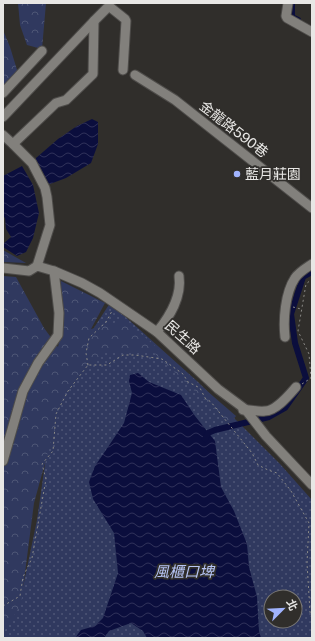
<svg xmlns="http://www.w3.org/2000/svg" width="315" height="641" viewBox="0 0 315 641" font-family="'Public Sans','Noto Sans TC',sans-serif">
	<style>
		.green { fill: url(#green-dots); fill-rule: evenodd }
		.forest { fill: url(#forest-crowns) }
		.water { fill: url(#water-waves) }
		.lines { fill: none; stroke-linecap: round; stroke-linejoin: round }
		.canal { stroke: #0b0e3d; stroke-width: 6 }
		.minor-casing { stroke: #4e4c4a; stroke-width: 11 }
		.path { stroke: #8b8a87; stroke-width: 1; stroke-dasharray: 2 3; stroke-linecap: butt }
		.minor { stroke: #82807c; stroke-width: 9 }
		.poi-dot { fill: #a0b3fd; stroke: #302e2b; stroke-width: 1.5 }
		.labels { text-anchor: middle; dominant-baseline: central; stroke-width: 3.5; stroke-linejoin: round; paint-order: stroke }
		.street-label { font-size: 14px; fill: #e8e7e5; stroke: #302e2b }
		.poi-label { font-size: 14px; fill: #e8e7e5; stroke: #302e2b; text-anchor: start }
		.water-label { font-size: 15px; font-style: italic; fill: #b6c4f5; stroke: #302e2b }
	</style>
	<defs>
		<pattern id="green-dots" width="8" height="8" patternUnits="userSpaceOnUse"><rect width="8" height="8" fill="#30395f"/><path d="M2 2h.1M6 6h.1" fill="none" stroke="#4e5676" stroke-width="1.8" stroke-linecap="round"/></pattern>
		<pattern id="forest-crowns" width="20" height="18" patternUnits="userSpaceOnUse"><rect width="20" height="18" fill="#30395f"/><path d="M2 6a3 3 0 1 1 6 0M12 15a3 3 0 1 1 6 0" fill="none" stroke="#4e5676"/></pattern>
		<pattern id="water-waves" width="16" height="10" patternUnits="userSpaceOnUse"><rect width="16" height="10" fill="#0b0e3d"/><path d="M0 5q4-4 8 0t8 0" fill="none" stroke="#2f3159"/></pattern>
	</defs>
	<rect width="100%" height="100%" fill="#302e2b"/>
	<path class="green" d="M 110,303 L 198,382 L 280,464 L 312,500 L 312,638 L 3,638 L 3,615 L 23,587 L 37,520 L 47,450 L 62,377 ZM 271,597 L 295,597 L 295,621 L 271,621 Z"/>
	<g class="forest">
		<path d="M 18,3 L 46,3 L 42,49 L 27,45 L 20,25 Z"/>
		<path d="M 3,30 L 10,47 L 18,73 L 3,87 Z"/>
		<path d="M 3,250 L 26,263 L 3,262 Z"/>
		<path d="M 3,276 L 16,277 L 44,328 L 58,347 L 62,328 L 61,281 L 105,303 L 91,329 L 125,320 L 236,416 L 230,424 L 154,353 L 144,351 L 105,353 L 65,390 L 34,503 L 21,604 L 6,629 L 3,631 Z"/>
	</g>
	<g class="water">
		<path d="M 92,119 L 98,122 L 98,144 L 91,163 L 66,178 L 50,184 L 43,180 L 35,166 L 36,158 L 58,139 L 77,126 Z"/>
		<path d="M 22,166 L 33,185 L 39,213 L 33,238 L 26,252 L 17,256 L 3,247 L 3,244 L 11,237 L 6,229 L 5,218 L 3,216 L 3,176 Z"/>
		<path d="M 138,373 L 149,382 L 181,395 L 195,416 L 215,441 L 221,487 L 234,511 L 247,544 L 249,567 L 257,597 L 259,631 L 261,638 L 147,638 L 143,631 L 131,623 L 109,631 L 104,638 L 75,638 L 81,630 L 95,626 L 103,618 L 118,573 L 114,533 L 93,499 L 89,482 L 95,466 L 108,447 L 124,423 L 132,393 L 129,381 L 130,375 Z"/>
	</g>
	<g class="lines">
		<g class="canal">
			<path d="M 292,3 L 292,17 L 298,20"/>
			<path d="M 205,439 L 208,433 L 215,430 L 269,417 L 285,408 L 306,378 L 295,343 L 291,314 L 303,277 L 312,272"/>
		</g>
		<g class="minor-casing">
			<g id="minor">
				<path d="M 288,3 L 286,16 L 287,18 L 312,32"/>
				<path d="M 135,75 L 175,100 L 312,208"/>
				<path d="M 3,93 L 42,51"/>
				<path d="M 3,117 L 94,21 L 107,8 L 110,7 L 125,19 L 126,21 L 123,70"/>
				<path d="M 3,135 L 13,144 L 32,163 L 45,188 L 47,197 L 50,225 L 37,266"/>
				<path d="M 13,144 L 56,103 L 66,100 L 93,74 L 94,21"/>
				<path d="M 3,268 L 29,271 L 37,266 L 54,271 L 82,283 L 100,293 L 157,332 L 218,389 L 245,409 L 266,436 L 312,485"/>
				<path d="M 157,332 C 170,316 182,297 179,276"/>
				<path d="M 285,337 C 283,320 285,293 295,278 C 299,272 306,268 312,264"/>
				<path d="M 243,410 C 250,409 257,412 265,411 C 276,411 289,395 296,387"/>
				<path d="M 3,461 L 23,391 L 38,363 L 58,335 L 59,313 L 54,271"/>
			</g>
		</g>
		<g class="path">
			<path d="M 293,307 L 301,309"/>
			<path d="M 88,365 L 86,353 L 89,338 L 106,322 L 112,311"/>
			<path d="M 302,384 L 311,378 L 309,354 L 298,331 L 306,284 L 312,279"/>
			<path d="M 3,606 L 20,596 L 23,577 L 32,558 L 46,479 L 42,464 L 53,451 L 56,414 L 68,391 L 88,365 L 107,365 L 123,355 L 135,355 L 162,359 L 183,374 L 188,382 L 200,388 L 205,398 L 211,402 L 252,453 L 258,465 L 268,470 L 277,473 L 291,491 L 309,523 L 307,563 L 310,612 L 312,619"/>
		</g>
		<use href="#minor" class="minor"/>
	</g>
	<circle class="poi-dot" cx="237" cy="174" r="4"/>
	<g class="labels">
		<g class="street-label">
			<text transform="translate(234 129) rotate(38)">金龍路590巷</text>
			<text transform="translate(183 337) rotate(42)">民生路</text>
		</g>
		<g class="poi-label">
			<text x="245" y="174">藍月莊園</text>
		</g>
		<g class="water-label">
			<text x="184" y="571">風櫃口埤</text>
		</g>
	</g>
	<rect width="315" height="641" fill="none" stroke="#e8e7e5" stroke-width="8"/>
	<g transform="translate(283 609) rotate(66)"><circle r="19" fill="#302e2b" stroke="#7a7875"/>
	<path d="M0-3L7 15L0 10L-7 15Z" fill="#a0b3fd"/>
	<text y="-6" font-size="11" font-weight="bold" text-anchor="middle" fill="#e8e7e5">北</text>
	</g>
</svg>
